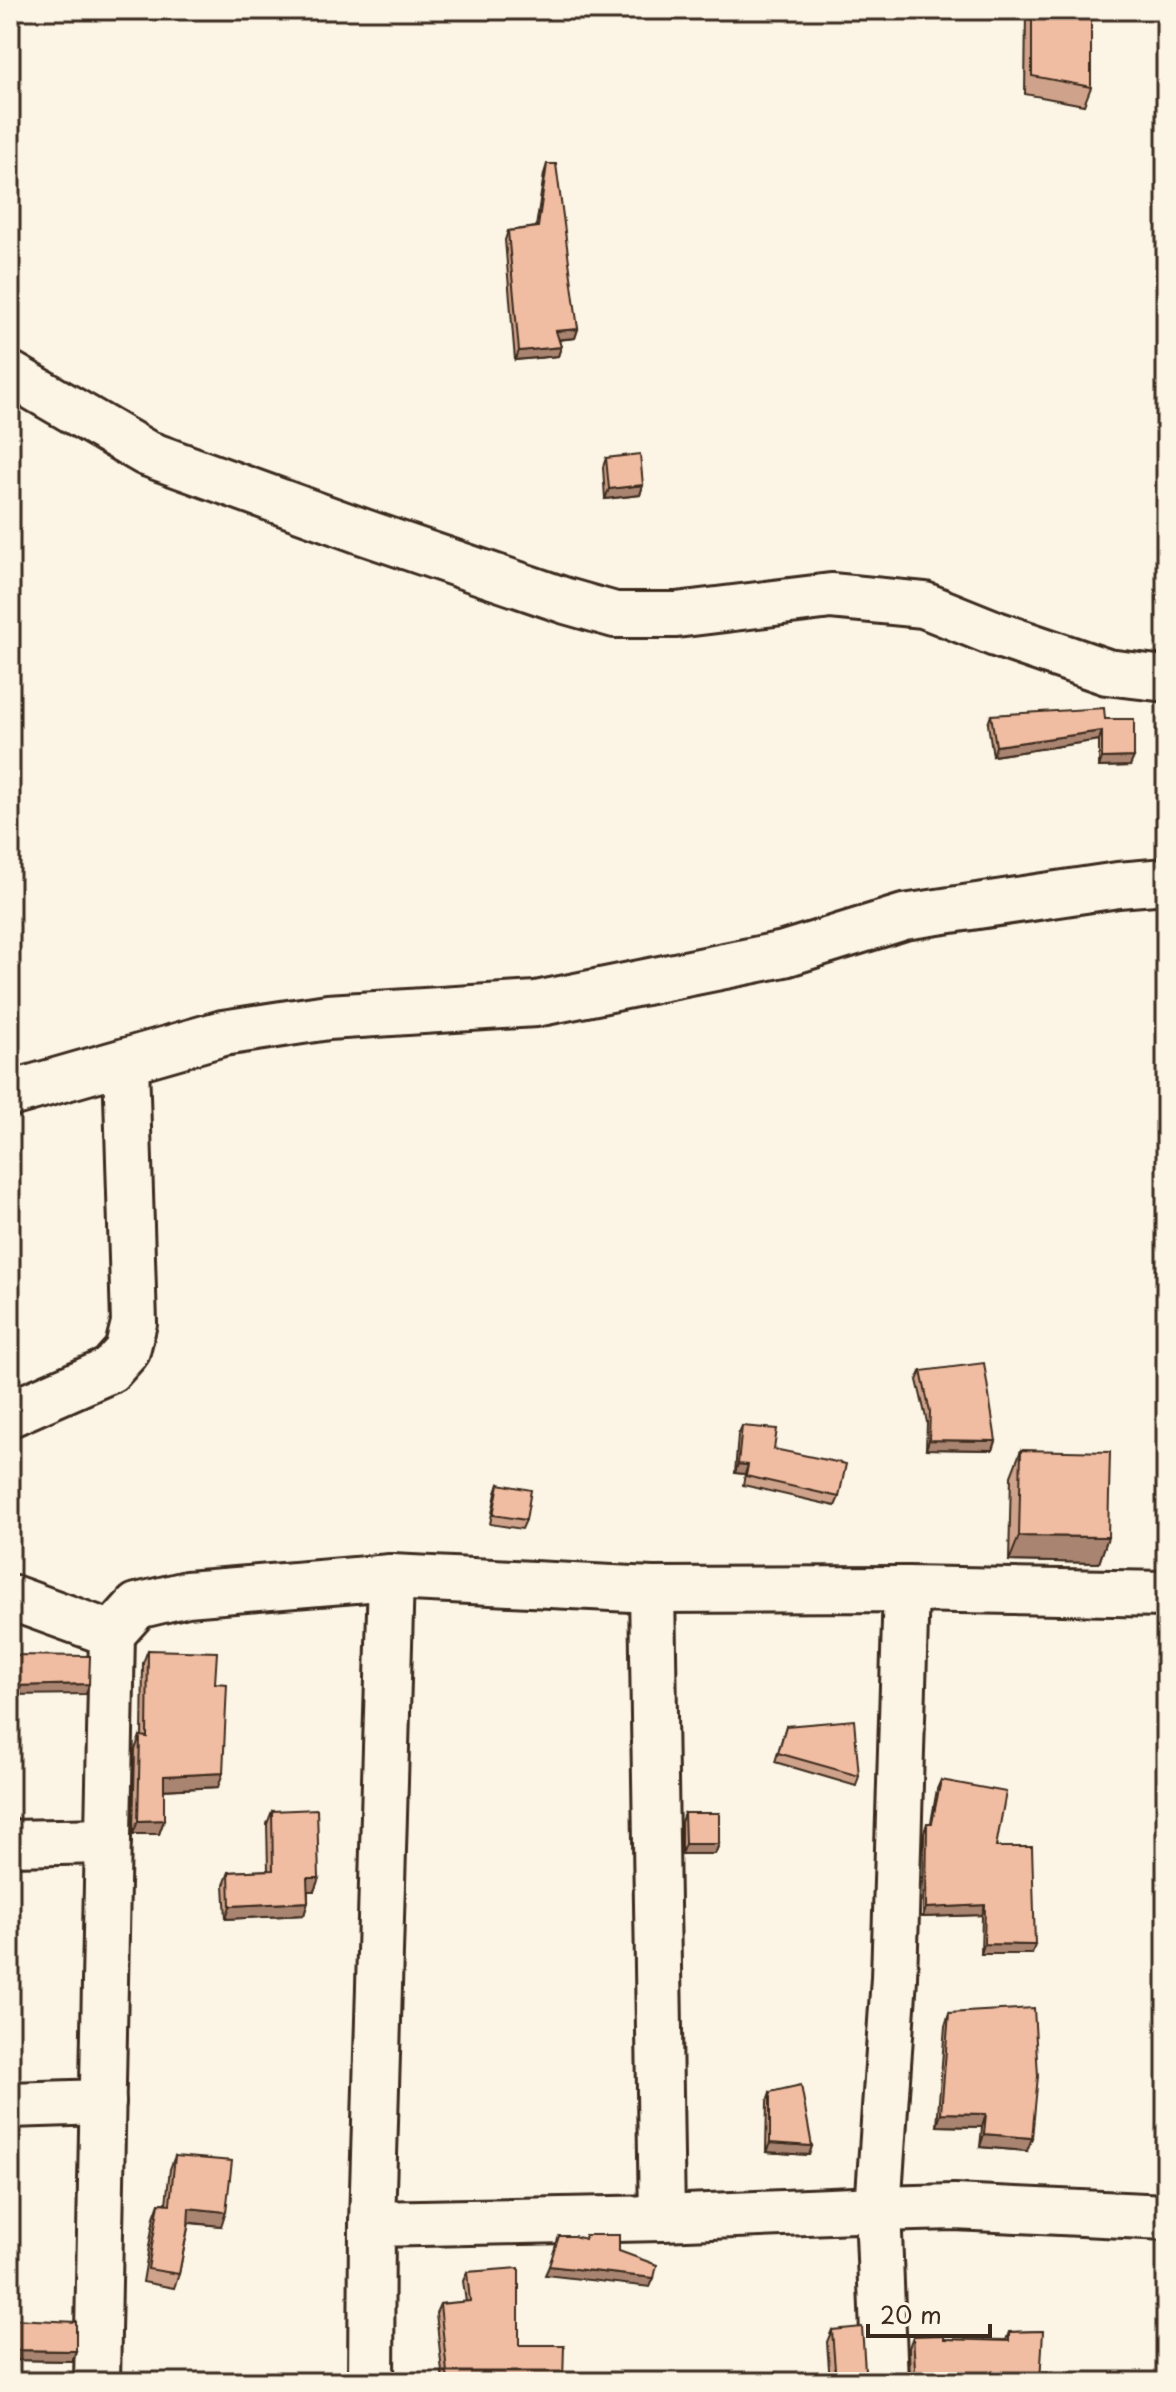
<svg xmlns="http://www.w3.org/2000/svg" width="1176" height="2392" viewBox="0 0 1176 2392" font-family="'Playpen Sans',sans-serif">
	<style>
		.lines { fill: none; stroke-linecap: round; stroke-linejoin: round }
		.minor-casing { stroke: #3b2a1e; stroke-width: 50 }
		.minor { stroke: #fcf5e5; stroke-width: 44 }
		.wall { fill: #cfa38b; stroke: #3b2a1e; stroke-width: 2 }
		.shaded-wall { fill: #a98471; stroke: #3b2a1e; stroke-width: 2 }
		.building { fill: #f1bda2; stroke: #3b2a1e; stroke-width: 2 }
	</style>
	<rect width="100%" height="100%" fill="#fcf5e5"/>
	<filter id="ink" filterUnits="userSpaceOnUse"><feTurbulence type="fractalNoise" baseFrequency=".0125" numOctaves="2"/><feDisplacementMap in="SourceGraphic" scale="16" xChannelSelector="R" yChannelSelector="G"/><feConvolveMatrix kernelMatrix="1 2 1 2 8 2 1 2 1" color-interpolation-filters="sRGB"/></filter>
	<g filter="url(#ink)">
		<g class="lines">
			<g class="minor-casing">
				<g id="minor">
					<path d="M 10,374 L 146,453 L 364,532 L 566,601 L 615,615 L 676,615 L 831,596 L 924,605 L 996,634 L 1107,672 L 1166,679"/>
					<path d="M 10,1094 L 223,1033 L 328,1017 L 536,1004 L 784,954 L 904,917 L 1118,885 L 1166,881"/>
					<path d="M 10,1414 L 110,1370 L 127,1351 L 134,1323 L 126,1063"/>
					<path d="M 906,1589 L 894,1978 L 878,2209 L 954,2207 L 1166,2217"/>
					<path d="M 652,1590 L 662,2218"/>
					<path d="M 10,1597 L 112,1634"/>
					<path d="M 10,1843 L 108,1841"/>
					<path d="M 10,2105 L 103,2102"/>
					<path d="M 372,2224 L 662,2218 L 878,2209 L 885,2382"/>
					<path d="M 97,2382 L 112,1634 L 137,1606 L 187,1594 L 391,1577 L 652,1590 L 906,1589 L 1166,1594"/>
					<path d="M 371,2382 L 372,2224 L 391,1577"/>
				</g>
			</g>
			<use href="#minor" class="minor"/>
		</g>
		<g class="wall">
			<path d="M 1026,10 L 1091,10 L 1091,87 L 1084,105 L 1025,94 Z"/>
			<path d="M 547,164 L 578,329 L 575,338 L 559,340 L 561,347 L 558,356 L 515,360 L 505,240 L 508,231 L 536,227 L 544,174 Z"/>
			<path d="M 606,458 L 643,485 L 640,495 L 605,499 L 603,467 Z"/>
			<path d="M 991,715 L 1105,719 L 1130,766 L 1099,767 L 1099,740 L 993,756 L 988,724 Z"/>
			<path d="M 921,1371 L 996,1441 L 993,1450 L 926,1449 L 927,1422 L 917,1380 Z"/>
			<path d="M 742,1426 L 839,1497 L 835,1506 L 743,1485 L 745,1474 L 735,1473 L 738,1435 Z"/>
			<path d="M 1021,1450 L 1108,1537 L 1099,1563 L 1009,1561 L 1011,1476 Z"/>
			<path d="M 499,1484 L 526,1520 L 522,1529 L 490,1524 L 496,1493 Z"/>
			<path d="M 148,1650 L 215,1683 L 218,1787 L 164,1790 L 164,1820 L 159,1834 L 133,1834 L 135,1750 L 140,1736 L 142,1737 L 143,1663 Z"/>
			<path d="M 786,1726 L 859,1776 L 856,1786 L 775,1762 Z"/>
			<path d="M 941,1780 L 996,1847 L 1032,1954 L 981,1954 L 982,1915 L 923,1917 L 924,1833 L 927,1823 L 931,1823 L 937,1789 Z"/>
			<path d="M 272,1811 L 319,1878 L 314,1891 L 308,1891 L 308,1902 L 304,1915 L 226,1919 L 224,1885 L 229,1872 L 268,1870 L 267,1824 Z"/>
			<path d="M 684,1813 L 719,1844 L 715,1854 L 681,1854 L 681,1822 Z"/>
			<path d="M 949,2013 L 1027,2151 L 980,2147 L 982,2127 L 937,2126 L 945,2026 Z"/>
			<path d="M 770,2092 L 812,2146 L 809,2155 L 766,2152 L 767,2101 Z"/>
			<path d="M 175,2156 L 221,2226 L 189,2223 L 179,2274 L 174,2288 L 143,2282 L 154,2217 L 159,2203 L 166,2203 L 170,2169 Z"/>
			<path d="M 467,2272 L 519,2345 L 563,2382 L 443,2382 L 436,2313 L 440,2304 L 466,2302 L 463,2281 Z"/>
			<path d="M 13,2319 L 76,2351 L 72,2361 L 10,2360 L 10,2328 Z"/>
			<path d="M 832,2330 L 865,2370 L 868,2382 L 830,2382 L 827,2342 Z"/>
			<path d="M 1043,2331 L 910,2382 L 909,2348 L 913,2336 L 944,2339 L 1006,2340 L 1009,2332 Z"/>
		</g>
		<g class="shaded-wall">
			<path d="M 578,329 L 575,338 L 553,340 L 556,331 Z"/>
			<path d="M 561,347 L 558,356 L 515,360 L 519,351 Z"/>
			<path d="M 643,485 L 640,495 L 605,499 L 609,489 Z"/>
			<path d="M 1102,731 L 1099,740 L 993,756 L 996,746 Z"/>
			<path d="M 1134,757 L 1130,766 L 1099,767 L 1102,758 Z"/>
			<path d="M 929,1440 L 996,1441 L 993,1450 L 926,1449 Z"/>
			<path d="M 738,1464 L 748,1465 L 745,1474 L 735,1473 Z"/>
			<path d="M 1019,1536 L 1108,1537 L 1099,1563 L 1009,1561 Z"/>
			<path d="M 89,1684 L 86,1694 L 10,1695 L 10,1686 Z"/>
			<path d="M 223,1773 L 218,1787 L 159,1790 L 164,1776 Z"/>
			<path d="M 164,1820 L 159,1834 L 133,1834 L 138,1821 Z"/>
			<path d="M 685,1844 L 719,1844 L 715,1854 L 681,1854 Z"/>
			<path d="M 307,1878 L 319,1878 L 314,1891 L 302,1891 Z"/>
			<path d="M 308,1902 L 304,1915 L 226,1919 L 230,1906 Z"/>
			<path d="M 985,1905 L 982,1915 L 923,1917 L 926,1908 Z"/>
			<path d="M 984,1944 L 1035,1945 L 1032,1954 L 981,1954 Z"/>
			<path d="M 941,2113 L 986,2114 L 982,2127 L 937,2126 Z"/>
			<path d="M 984,2134 L 1032,2138 L 1027,2151 L 980,2147 Z"/>
			<path d="M 770,2143 L 812,2146 L 809,2155 L 766,2152 Z"/>
			<path d="M 189,2208 L 226,2212 L 221,2226 L 184,2222 Z"/>
			<path d="M 549,2266 L 654,2278 L 650,2287 L 545,2275 Z"/>
			<path d="M 12,2350 L 76,2351 L 72,2361 L 10,2360 Z"/>
		</g>
		<g class="building">
			<path d="M 1032,10 L 1091,10 L 1091,87 L 1032,76 Z"/>
			<path d="M 547,164 L 556,164 L 578,329 L 556,331 L 561,347 L 519,351 L 508,231 L 538,227 Z"/>
			<path d="M 640,454 L 643,485 L 609,489 L 606,458 Z"/>
			<path d="M 1104,708 L 1105,719 L 1134,719 L 1134,757 L 1102,758 L 1102,731 L 996,746 L 991,715 Z"/>
			<path d="M 984,1363 L 996,1441 L 929,1440 L 930,1412 L 921,1371 Z"/>
			<path d="M 742,1426 L 777,1429 L 774,1449 L 846,1464 L 839,1497 L 746,1476 L 748,1465 L 738,1464 Z"/>
			<path d="M 1021,1450 L 1110,1452 L 1108,1537 L 1019,1536 Z"/>
			<path d="M 499,1484 L 531,1490 L 526,1520 L 493,1515 Z"/>
			<path d="M 148,1650 L 217,1652 L 215,1683 L 227,1684 L 223,1773 L 164,1776 L 164,1820 L 138,1821 L 140,1736 L 147,1737 Z"/>
			<path d="M 10,1655 L 90,1656 L 89,1684 L 10,1686 Z"/>
			<path d="M 854,1720 L 859,1776 L 778,1753 L 786,1726 Z"/>
			<path d="M 941,1780 L 1006,1792 L 996,1847 L 1032,1847 L 1035,1945 L 984,1944 L 985,1905 L 926,1908 L 927,1823 L 932,1823 Z"/>
			<path d="M 317,1809 L 319,1878 L 307,1878 L 308,1902 L 230,1906 L 229,1872 L 273,1870 L 272,1811 Z"/>
			<path d="M 684,1813 L 719,1813 L 719,1844 L 685,1844 Z"/>
			<path d="M 1034,2008 L 1038,2076 L 1032,2138 L 984,2134 L 986,2114 L 941,2113 L 949,2013 Z"/>
			<path d="M 801,2085 L 812,2146 L 770,2143 L 770,2092 Z"/>
			<path d="M 175,2156 L 232,2161 L 226,2212 L 189,2208 L 188,2227 L 179,2274 L 148,2269 L 159,2203 L 170,2204 Z"/>
			<path d="M 585,2235 L 619,2235 L 619,2251 L 657,2265 L 654,2278 L 549,2266 L 559,2236 L 574,2236 L 585,2239 Z"/>
			<path d="M 519,2268 L 519,2345 L 564,2345 L 563,2382 L 448,2382 L 440,2304 L 470,2301 L 467,2272 Z"/>
			<path d="M 13,2319 L 76,2322 L 76,2351 L 12,2350 Z"/>
			<path d="M 862,2327 L 865,2370 L 868,2382 L 836,2382 L 832,2330 Z"/>
			<path d="M 1043,2331 L 1040,2382 L 910,2382 L 912,2380 L 915,2368 L 913,2336 L 944,2335 L 944,2339 L 1009,2341 L 1009,2332 Z"/>
		</g>
	</g>
	<rect width="1176" height="2392" fill="none" stroke="#fcf5e5" stroke-width="40"/>
	<rect x="20" y="20" width="1136" height="2352" fill="none" stroke="#3b2a1e" stroke-width="3" filter="url(#ink)"/>
	<path d="M868 2324v12h122v-12" fill="none" stroke="#3b2a1e" stroke-width="4"/>
	<text x="880" y="2324" font-size="24" fill="#3b2a1e" stroke="#fcf5e5" stroke-width="6" paint-order="stroke">20 m</text>
</svg>
